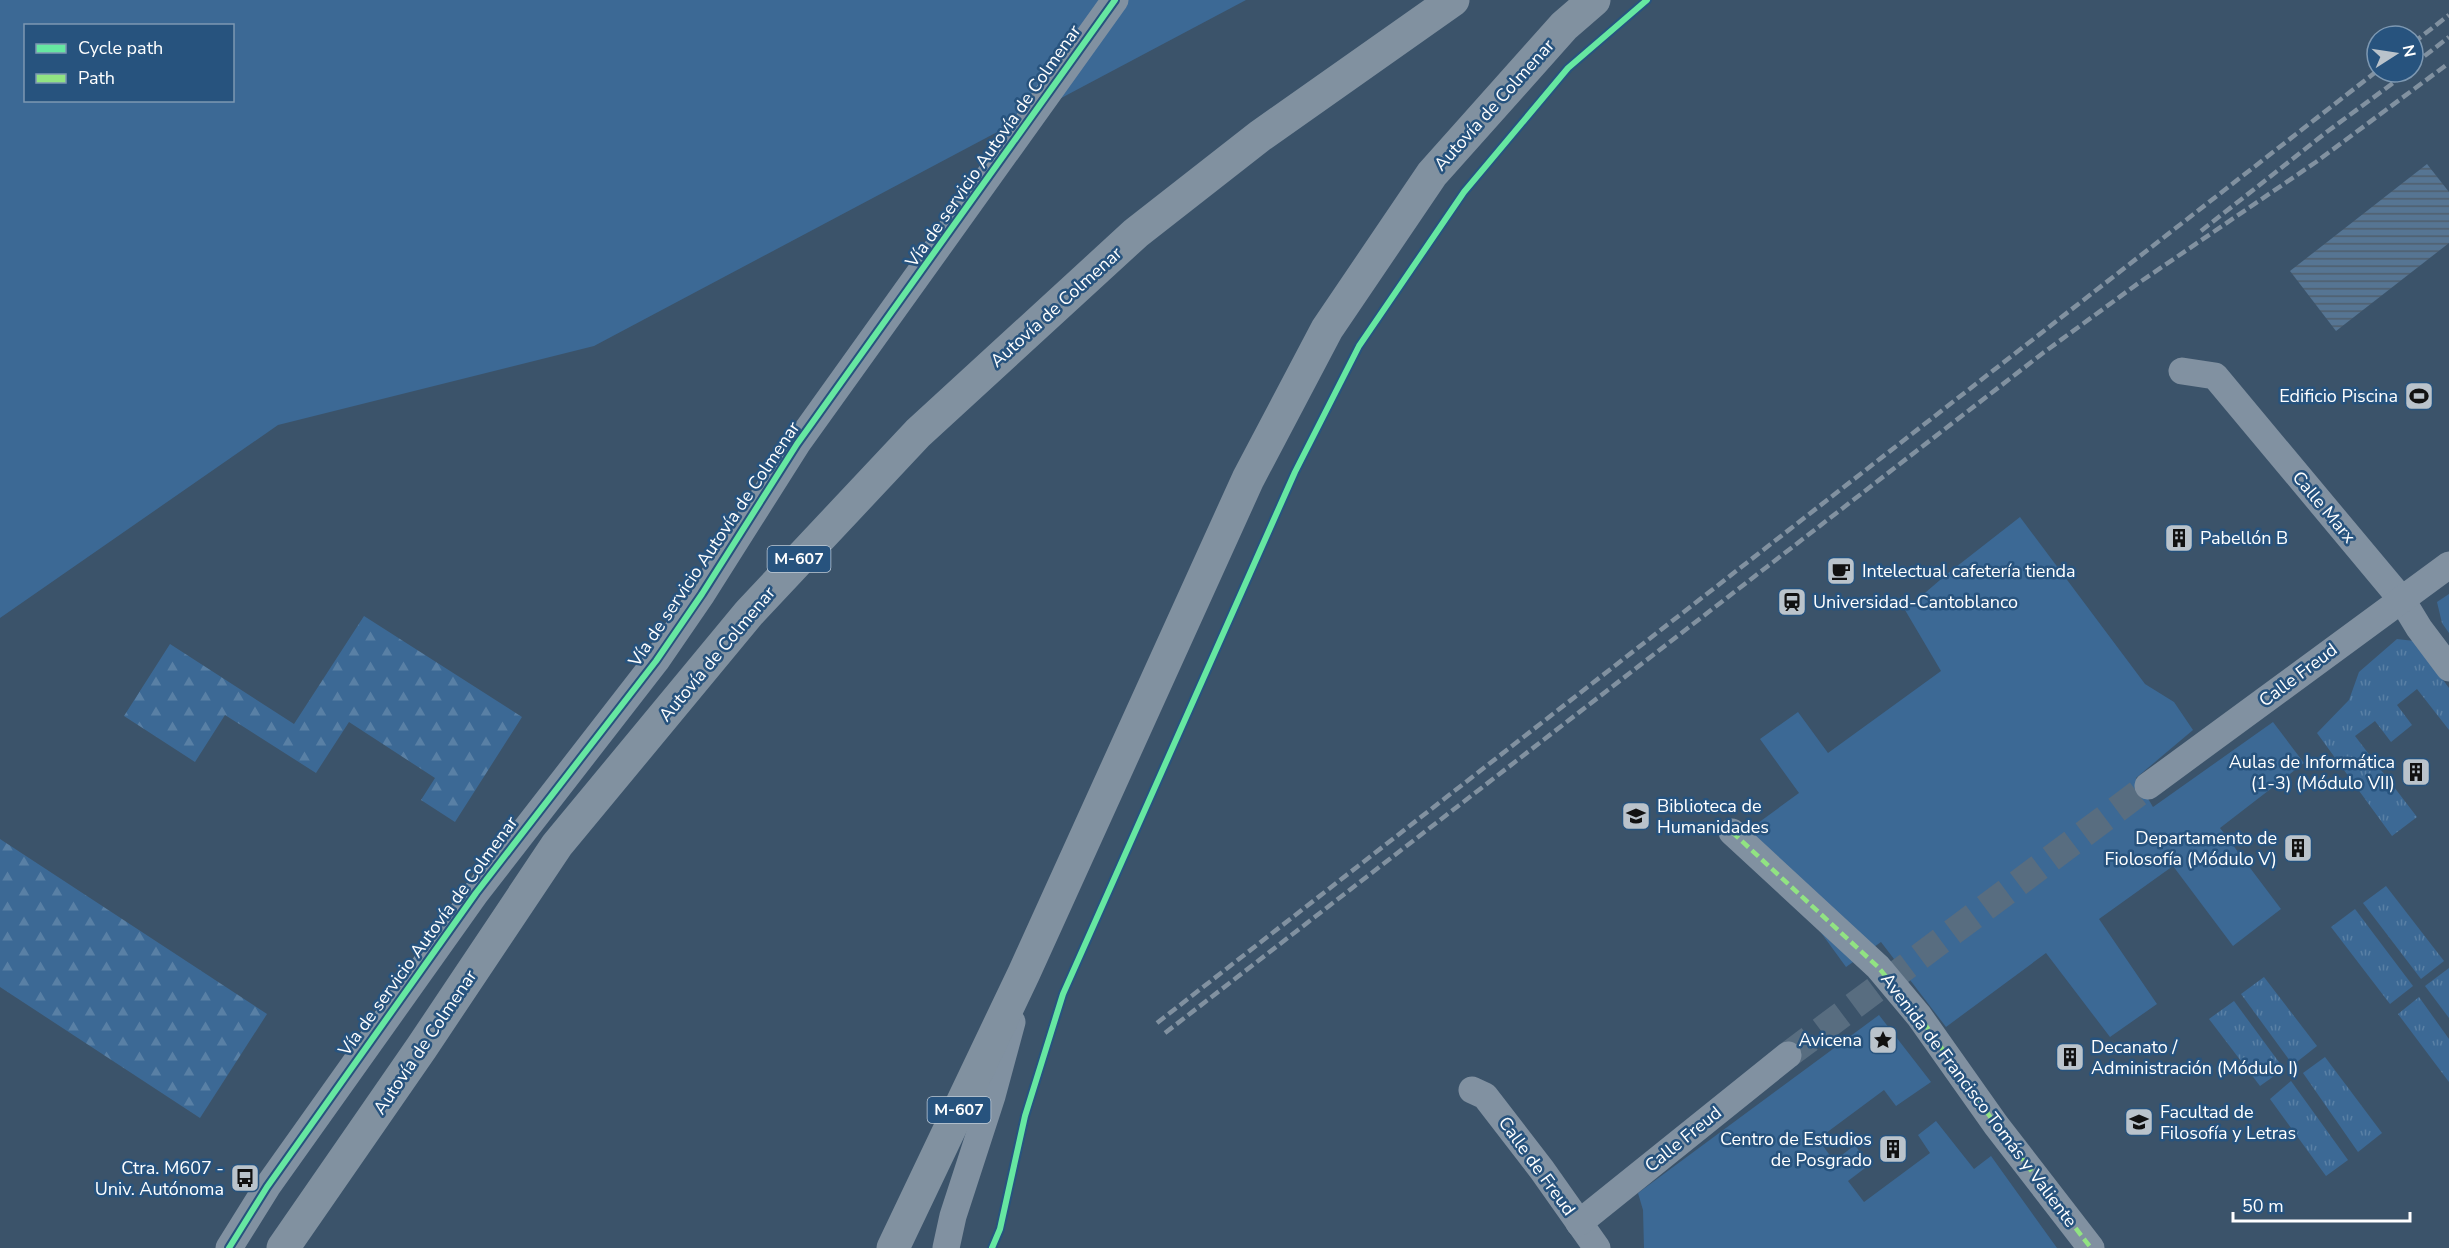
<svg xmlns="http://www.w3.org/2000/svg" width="2449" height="1248" viewBox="0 0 2449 1248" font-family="'Nunito Sans',sans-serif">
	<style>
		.grass { fill: url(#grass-tufts) }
		.forest { fill: url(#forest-firs) }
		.park { fill: #3c6995; fill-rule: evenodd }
		.water { fill: url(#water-rules) }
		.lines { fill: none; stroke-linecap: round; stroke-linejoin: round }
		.minor-tunnel { stroke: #586d80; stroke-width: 27; stroke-dasharray: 27 14; stroke-linecap: butt }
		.minor { stroke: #8191a1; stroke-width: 27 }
		.highway { stroke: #8191a0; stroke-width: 33 }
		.rail { stroke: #8191a0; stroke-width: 4.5; stroke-dasharray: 10 4.5; stroke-linecap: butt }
		.quiet { stroke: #91e382; stroke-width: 4.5; stroke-dasharray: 9 4.5; stroke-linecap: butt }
		.cycleway-casing { stroke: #27537e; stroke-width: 10 }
		.cycleway { stroke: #66e7a1; stroke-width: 6 }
		.labels { text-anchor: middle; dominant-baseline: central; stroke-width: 5; stroke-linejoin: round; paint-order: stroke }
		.shield { fill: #27537e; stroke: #becbd8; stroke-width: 1.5 }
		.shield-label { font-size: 16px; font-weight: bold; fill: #fff }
		.street-label { font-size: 18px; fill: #fff; stroke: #27537e }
		.poi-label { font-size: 18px; fill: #fff; stroke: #27537e; text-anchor: end }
	</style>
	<defs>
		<pattern id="grass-tufts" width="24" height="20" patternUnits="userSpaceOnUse" patternTransform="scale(1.5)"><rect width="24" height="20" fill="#3c6995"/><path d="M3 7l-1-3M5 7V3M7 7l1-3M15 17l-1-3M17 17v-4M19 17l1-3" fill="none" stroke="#5980a5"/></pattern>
		<pattern id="forest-firs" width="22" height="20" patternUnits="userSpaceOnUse" patternTransform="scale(1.5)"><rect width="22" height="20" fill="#3c6995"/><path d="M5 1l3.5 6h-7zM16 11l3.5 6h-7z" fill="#5980a5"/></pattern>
		<pattern id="water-rules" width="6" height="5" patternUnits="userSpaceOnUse" patternTransform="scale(1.5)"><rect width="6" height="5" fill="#567593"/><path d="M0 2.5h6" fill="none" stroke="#505e6c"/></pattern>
	</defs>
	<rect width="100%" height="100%" fill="#3b536a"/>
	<g class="grass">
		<path d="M 2449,594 L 2449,633 L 2442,623 L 2437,602 Z"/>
		<path d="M 2397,639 L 2414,641 L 2449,688 L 2449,730 L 2417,689 L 2397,705 L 2412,725 L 2391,742 L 2375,721 L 2355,736 L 2417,817 L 2392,836 L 2317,733 L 2349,700 L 2359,672 Z"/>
		<path d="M 2386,886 L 2444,961 L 2421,979 L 2363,903 Z"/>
		<path d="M 2355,909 L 2413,986 L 2390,1004 L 2331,927 Z"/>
		<path d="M 2449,968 L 2449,1018 L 2425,986 Z"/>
		<path d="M 2264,977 L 2317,1046 L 2293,1065 L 2241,994 Z"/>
		<path d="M 2419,997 L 2449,1039 L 2449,1082 L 2398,1014 Z"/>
		<path d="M 2234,1001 L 2284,1069 L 2260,1086 L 2209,1019 Z"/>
		<path d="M 2325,1057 L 2382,1133 L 2358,1152 L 2303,1073 Z"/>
		<path d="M 2291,1081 L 2348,1160 L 2326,1176 L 2270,1099 Z"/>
	</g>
	<g class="forest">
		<path d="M 364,616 L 522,717 L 455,822 L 421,800 L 435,778 L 349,722 L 316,773 L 225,715 L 195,762 L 124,716 L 170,644 L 294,724 Z"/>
		<path d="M 0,839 L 267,1014 L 200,1118 L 0,987 Z"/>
	</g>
	<g class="park">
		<path d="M 0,0 L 1246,0 L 594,346 L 278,425 L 0,618 ZM 26,26 L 232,26 L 232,100 L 26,100 Z"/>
		<path d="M 2020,517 L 2145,684 L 2174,702 L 2193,730 L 2136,778 L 2153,807 L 2273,722 L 2304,763 L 2220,828 L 2281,909 L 2233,946 L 2173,866 L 2099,919 L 2157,1004 L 2110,1037 L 2046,953 L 1946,1027 L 1881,942 L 1846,967 L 1747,831 L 1799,793 L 1760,739 L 1798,712 L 1828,753 L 1941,671 L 1905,610 L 1947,574 Z"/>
		<path d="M 1879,1015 L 1931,1082 L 1896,1106 L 1884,1090 L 1818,1139 L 1834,1161 L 1855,1145 L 1869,1165 L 1848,1181 L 1864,1202 L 1930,1153 L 1918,1135 L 1936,1121 L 1974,1169 L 1991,1156 L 2057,1248 L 1644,1248 L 1643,1210 L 1638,1193 Z"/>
	</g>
	<path class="water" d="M 2427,164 L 2449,192 L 2449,243 L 2336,331 L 2290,271 Z"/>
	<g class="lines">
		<path class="minor-tunnel" d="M 1788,1055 L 2148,786"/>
		<g class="minor">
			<path d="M 2182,371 L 2215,376 L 2402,600 L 2419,628 L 2449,668"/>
			<path d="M 2148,786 L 2449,565"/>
			<path d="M 1732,832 L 1878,967 L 1919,1016 L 1996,1125 L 2091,1248"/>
			<path d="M 1472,1090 L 1485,1096 L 1542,1170 L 1597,1248"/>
			<path d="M 1579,1223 L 1788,1055"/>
			<path d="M 229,1248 L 267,1187 L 476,893 L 656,661 L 702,594 L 797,444 L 1115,0"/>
			<path d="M 946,1248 L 953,1216 L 992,1096 L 1012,1022"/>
		</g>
		<g class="highway">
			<path d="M 283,1248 L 422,1047 L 557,845 L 749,613 L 918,433 L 1136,233 L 1260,136 L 1453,0"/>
			<path d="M 893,1248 L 1024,973 L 1248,479 L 1327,329 L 1432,174 L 1564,26 L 1594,0"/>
		</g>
		<g class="rail">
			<path d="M 2413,43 L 2449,15"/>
			<path d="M 2413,65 L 2449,37"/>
			<path d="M 2201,231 L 2328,131 L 2408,72"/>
			<path d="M 1157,1023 L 2377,71"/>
			<path d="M 1165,1033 L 2043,353 L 2140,282 L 2316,162 L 2449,63"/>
		</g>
		<path class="quiet" d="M 1732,832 L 1878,967 L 1919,1016 L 1996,1125 L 2091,1248"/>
		<g class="cycleway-casing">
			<g id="cycleway">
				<path d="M 229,1248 L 267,1187 L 476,893 L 656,661 L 702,594 L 797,444 L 1115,0"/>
				<path d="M 992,1248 L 1000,1229 L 1025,1116 L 1063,994 L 1295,472 L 1359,346 L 1464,192 L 1568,68 L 1647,0"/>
			</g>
		</g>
		<use href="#cycleway" class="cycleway"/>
	</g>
	<defs>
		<g id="stadium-square" transform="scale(1.5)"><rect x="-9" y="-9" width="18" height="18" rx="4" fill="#bac3cb" stroke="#27537e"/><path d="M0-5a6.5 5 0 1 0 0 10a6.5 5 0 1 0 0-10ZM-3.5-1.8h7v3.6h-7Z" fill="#111"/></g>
		<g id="building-square" transform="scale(1.5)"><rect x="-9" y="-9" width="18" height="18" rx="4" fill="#bac3cb" stroke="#27537e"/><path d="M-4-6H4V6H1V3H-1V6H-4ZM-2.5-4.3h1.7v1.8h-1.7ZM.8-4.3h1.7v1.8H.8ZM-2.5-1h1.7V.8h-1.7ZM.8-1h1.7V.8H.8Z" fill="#111"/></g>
		<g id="cafe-square" transform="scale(1.5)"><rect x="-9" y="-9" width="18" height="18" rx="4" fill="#bac3cb" stroke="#27537e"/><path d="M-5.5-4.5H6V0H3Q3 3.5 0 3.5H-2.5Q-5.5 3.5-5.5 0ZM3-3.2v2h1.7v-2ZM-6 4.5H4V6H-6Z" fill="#111"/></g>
		<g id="station-square" transform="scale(1.5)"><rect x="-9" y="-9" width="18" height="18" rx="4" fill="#bac3cb" stroke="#27537e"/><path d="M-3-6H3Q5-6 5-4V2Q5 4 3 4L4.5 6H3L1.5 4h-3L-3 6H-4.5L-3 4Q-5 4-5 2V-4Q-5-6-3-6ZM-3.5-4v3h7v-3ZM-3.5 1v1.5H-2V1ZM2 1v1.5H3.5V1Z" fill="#111"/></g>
		<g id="university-square" transform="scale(1.5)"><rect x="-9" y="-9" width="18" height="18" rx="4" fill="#bac3cb" stroke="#27537e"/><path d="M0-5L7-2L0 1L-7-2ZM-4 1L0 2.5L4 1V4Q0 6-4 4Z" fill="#111"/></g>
		<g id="sight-square" transform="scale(1.5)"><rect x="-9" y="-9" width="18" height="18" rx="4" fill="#bac3cb" stroke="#27537e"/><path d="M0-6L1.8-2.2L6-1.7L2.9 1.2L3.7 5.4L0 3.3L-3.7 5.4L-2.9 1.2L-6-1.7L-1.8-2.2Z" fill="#111"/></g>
		<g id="bus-square" transform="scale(1.5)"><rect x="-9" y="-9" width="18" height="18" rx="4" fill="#bac3cb" stroke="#27537e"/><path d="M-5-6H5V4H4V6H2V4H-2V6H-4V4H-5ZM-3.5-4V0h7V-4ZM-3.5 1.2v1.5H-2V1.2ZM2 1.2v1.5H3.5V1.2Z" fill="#111"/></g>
	</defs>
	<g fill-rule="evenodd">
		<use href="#stadium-square" x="2419" y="396"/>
		<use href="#building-square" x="2179" y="538"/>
		<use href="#cafe-square" x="1841" y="571"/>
		<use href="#station-square" x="1792" y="602"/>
		<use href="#building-square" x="2416" y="772"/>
		<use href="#university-square" x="1636" y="816"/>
		<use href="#building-square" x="2298" y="848"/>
		<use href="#sight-square" x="1883" y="1040"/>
		<use href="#building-square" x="2070" y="1057"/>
		<use href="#university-square" x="2139" y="1122"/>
		<use href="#building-square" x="1893" y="1149"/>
		<use href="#bus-square" x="245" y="1178"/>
	</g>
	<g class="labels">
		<g class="shield">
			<rect x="767.5" y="546" width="63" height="26" rx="4.5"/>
			<rect x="927.5" y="1097" width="63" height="26" rx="4.5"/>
		</g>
		<g class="shield-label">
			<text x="799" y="559">M-607</text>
			<text x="959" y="1110">M-607</text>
		</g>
		<g class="street-label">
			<text transform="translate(1494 105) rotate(-48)">Autovía de Colmenar</text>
			<text transform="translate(993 146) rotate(-55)">Vía de servicio Autovía de Colmenar</text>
			<text transform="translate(1056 307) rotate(-42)">Autovía de Colmenar</text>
			<text transform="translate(2324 507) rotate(50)">Calle Marx</text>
			<text transform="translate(714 544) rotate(-56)">Vía de servicio Autovía de Colmenar</text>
			<text transform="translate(717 654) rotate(-50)">Autovía de Colmenar</text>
			<text transform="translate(2298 675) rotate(-37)">Calle Freud</text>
			<text transform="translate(428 936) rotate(-54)">Vía de servicio Autovía de Colmenar</text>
			<text transform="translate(425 1042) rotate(-56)">Autovía de Colmenar</text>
			<text transform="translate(1979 1100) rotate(53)">Avenida de Francisco Tomás y Valiente</text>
			<text transform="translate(1683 1139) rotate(-39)">Calle Freud</text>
			<text transform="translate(1537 1166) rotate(54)">Calle de Freud</text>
		</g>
		<g class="poi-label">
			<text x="2398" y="396">Edificio Piscina</text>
			<text x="2200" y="538" text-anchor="start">Pabellón B</text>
			<text x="1862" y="571" text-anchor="start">Intelectual cafetería tienda</text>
			<text x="1813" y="602" text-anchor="start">Universidad-Cantoblanco</text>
			<text x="2395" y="762">Aulas de Informática<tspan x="2395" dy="21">(1-3) (Módulo VII)</tspan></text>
			<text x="1657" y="806" text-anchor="start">Biblioteca de<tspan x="1657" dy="21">Humanidades</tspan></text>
			<text x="2277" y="838">Departamento de<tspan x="2277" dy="21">Fiolosofía (Módulo V)</tspan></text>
			<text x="1862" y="1040">Avicena</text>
			<text x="2091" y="1047" text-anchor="start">Decanato /<tspan x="2091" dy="21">Administración (Módulo I)</tspan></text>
			<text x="2160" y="1112" text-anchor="start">Facultad de<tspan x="2160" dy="21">Filosofía y Letras</tspan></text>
			<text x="1872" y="1139">Centro de Estudios<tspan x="1872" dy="21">de Posgrado</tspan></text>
			<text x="224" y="1168">Ctra. M607 -<tspan x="224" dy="21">Univ. Autónoma</tspan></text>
		</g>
	</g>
	<rect x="24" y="24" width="210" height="78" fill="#27537e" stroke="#7d98b2" stroke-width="1.5"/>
	<rect x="36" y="44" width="30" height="9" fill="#66e7a1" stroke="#7d98b2" stroke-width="1.5"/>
	<text x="78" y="54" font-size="18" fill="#ffffff">Cycle path</text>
	<rect x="36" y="74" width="30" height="9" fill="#91e382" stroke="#7d98b2" stroke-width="1.5"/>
	<text x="78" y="84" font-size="18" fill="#ffffff">Path</text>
	<g transform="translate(2395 54) rotate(78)"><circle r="28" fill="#27537e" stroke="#7d98b2" stroke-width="1.5"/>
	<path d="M0-4.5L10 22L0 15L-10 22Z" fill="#bac3cb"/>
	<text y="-9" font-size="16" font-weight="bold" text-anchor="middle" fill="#ffffff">N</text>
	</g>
	<path d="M2233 1212v9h177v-9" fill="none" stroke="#ffffff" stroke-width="3"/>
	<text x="2242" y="1212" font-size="18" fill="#ffffff" stroke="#27537e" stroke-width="4.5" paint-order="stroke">50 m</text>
</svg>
